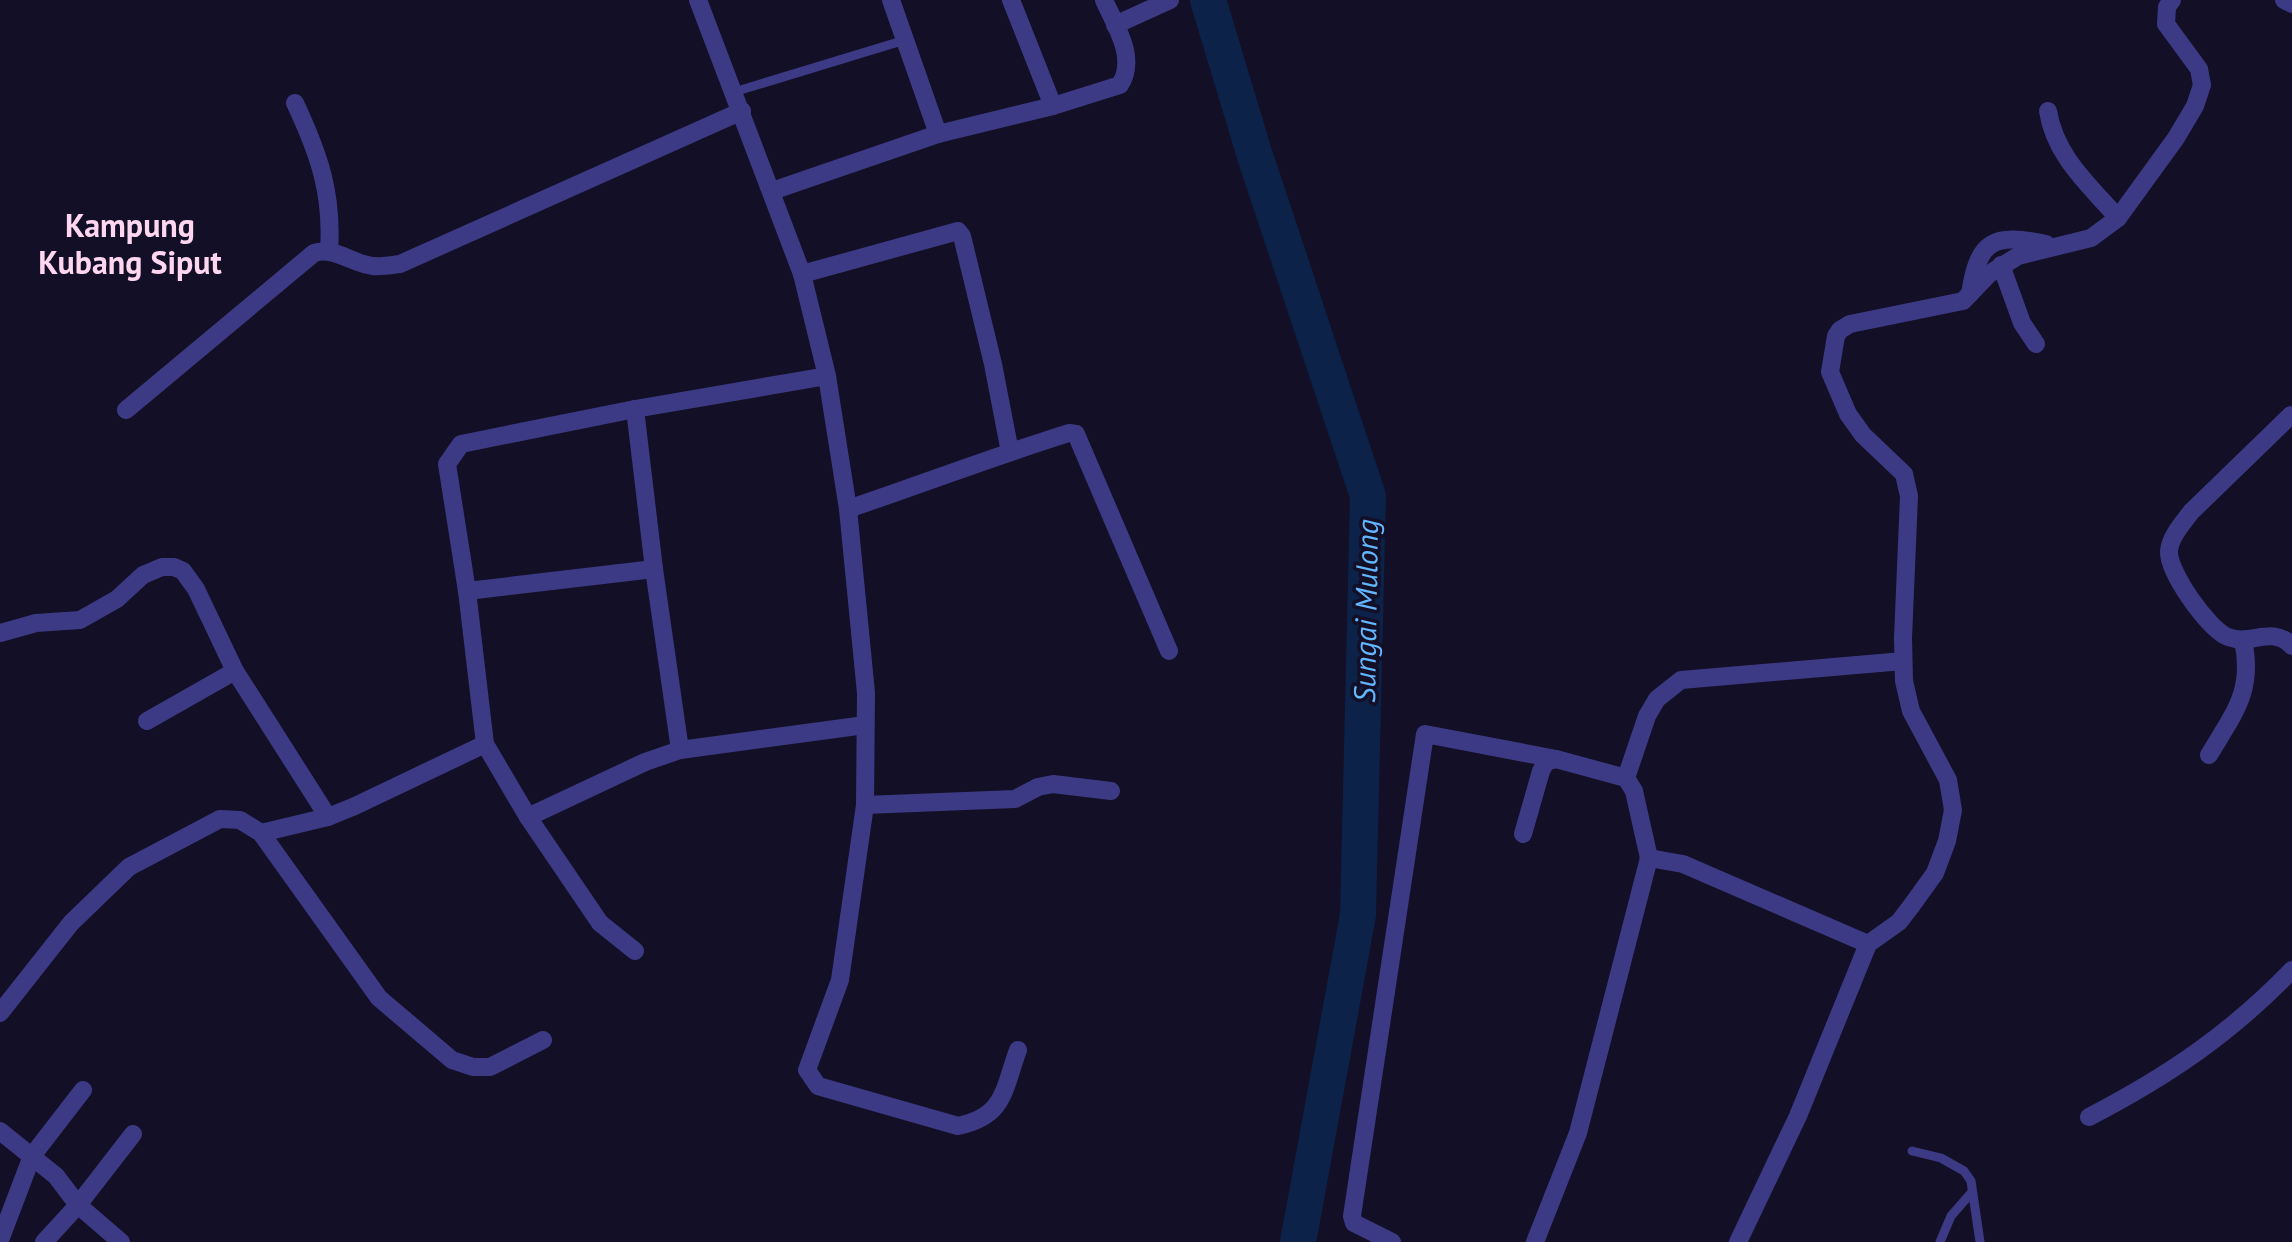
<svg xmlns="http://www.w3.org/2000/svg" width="2292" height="1242" viewBox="0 0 2292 1242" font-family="'PT Sans',sans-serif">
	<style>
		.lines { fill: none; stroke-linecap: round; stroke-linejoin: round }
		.river { stroke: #0c2248; stroke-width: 36 }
		.service { stroke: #3d3a85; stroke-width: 9 }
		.minor { stroke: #3d3a85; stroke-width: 18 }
		.labels { text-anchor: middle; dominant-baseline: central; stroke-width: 7; stroke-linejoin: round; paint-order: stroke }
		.water-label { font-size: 30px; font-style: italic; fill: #62b6ff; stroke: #130f26 }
		.quarter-label { font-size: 32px; font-weight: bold; fill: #ffd6f0; stroke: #130f26 }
	</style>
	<rect width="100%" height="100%" fill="#130f26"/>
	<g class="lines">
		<path class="river" d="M 1208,0 L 1255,156 L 1368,496 L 1358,915 L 1298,1242"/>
		<g class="service">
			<path d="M 734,92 L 905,40"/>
			<path d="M 1912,1151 L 1941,1158 L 1964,1171 L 1971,1181 L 1980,1242"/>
			<path d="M 1940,1242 L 1951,1216 L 1972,1192"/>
		</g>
		<g class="minor">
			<path d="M 698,0 L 802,274 L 827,376 L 848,509 L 866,693 L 865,805 L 840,980 L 807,1070 L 818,1086 L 958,1126 C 1005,1116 1003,1091 1018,1050"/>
			<path d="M 891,0 L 938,134 L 1053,106 L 1120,85 C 1137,58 1116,27 1104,0"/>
			<path d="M 1011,0 L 1053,106"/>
			<path d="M 2284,0 L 2292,4"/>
			<path d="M 1115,25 L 1170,0"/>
			<path d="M 295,103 C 319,154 333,194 329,251"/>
			<path d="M 2048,111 C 2055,156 2089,185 2118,218"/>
			<path d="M 772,191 L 938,134"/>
			<path d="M 2001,265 L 2022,323 L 2036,344"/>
			<path d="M 802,274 L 958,231 L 962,236 L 993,364 L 1010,452"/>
			<path d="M 1970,294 C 1978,240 1993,233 2046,244"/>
			<path d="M 635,409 L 654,569 L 680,750"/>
			<path d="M 126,410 L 314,253 C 333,246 353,264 373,266 C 381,267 391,265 400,264 L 742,111"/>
			<path d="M 2291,415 L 2191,512 C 2183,523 2170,537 2169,551 C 2168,572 2208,629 2228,637 C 2251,646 2273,625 2292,646"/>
			<path d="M 848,509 C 922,484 995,456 1069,433 L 1076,434 L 1169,651"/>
			<path d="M 467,591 L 654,569"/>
			<path d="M 0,633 L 36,623 L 80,620 L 117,599 L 143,575 L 162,567 L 174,567 L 183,571 L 196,589 L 235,671 L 328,817"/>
			<path d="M 147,721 L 235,671"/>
			<path d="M 485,744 L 467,591 L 447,464 L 461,444 L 635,409 L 827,376"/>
			<path d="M 2209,755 C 2234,713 2254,691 2243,640"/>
			<path d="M 1626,778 L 1647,716 L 1657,699 L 1681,680 L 1903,661"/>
			<path d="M 865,805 L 1015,799 L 1038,787 L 1053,784 L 1111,791"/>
			<path d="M 528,817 L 645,762 L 680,750 L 865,725"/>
			<path d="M 261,833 L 328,817 L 355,806 L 485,744 L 528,817 L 600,923 L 635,951"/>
			<path d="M 1523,834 L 1541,771 L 1546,762 L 1556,759 L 1626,778 L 1634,791 L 1649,858"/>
			<path d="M 0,1013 L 71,923 L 129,867 L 220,819 L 240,820 L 261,833 L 379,998 L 452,1060 L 473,1067 L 490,1067 L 543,1040"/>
			<path d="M 2089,1117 C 2168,1076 2230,1034 2292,970"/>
			<path d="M 0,1131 L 56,1176 L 78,1205 L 121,1242"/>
			<path d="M 0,1240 L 32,1156 L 83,1090"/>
			<path d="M 44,1242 L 78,1205 L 133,1134"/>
			<path d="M 1392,1242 L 1354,1223 L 1352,1216 L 1425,734 L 1556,759"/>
			<path d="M 1535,1242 L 1578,1133 L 1649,858 L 1683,864 L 1868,944"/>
			<path d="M 1738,1242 L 1798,1116 L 1868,944 L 1899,922 L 1912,905 L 1935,873 L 1947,841 L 1953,810 L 1948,780 L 1911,711 L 1904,681 L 1903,638 L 1909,496 L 1904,474 L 1863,435 L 1848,414 L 1830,372 L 1836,336 L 1840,330 L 1850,324 L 1963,301 L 1989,274 L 2018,256 L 2091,238 L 2118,218 L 2176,138 L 2195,106 L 2202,85 L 2199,69 L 2166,24 L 2167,7 L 2172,0"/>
		</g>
	</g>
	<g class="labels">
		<g class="water-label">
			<text transform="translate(1365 611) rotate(-89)">Sungai Mulong</text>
		</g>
		<g class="quarter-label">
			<text x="130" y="225">Kampung<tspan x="130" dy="37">Kubang Siput</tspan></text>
		</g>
	</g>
</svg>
